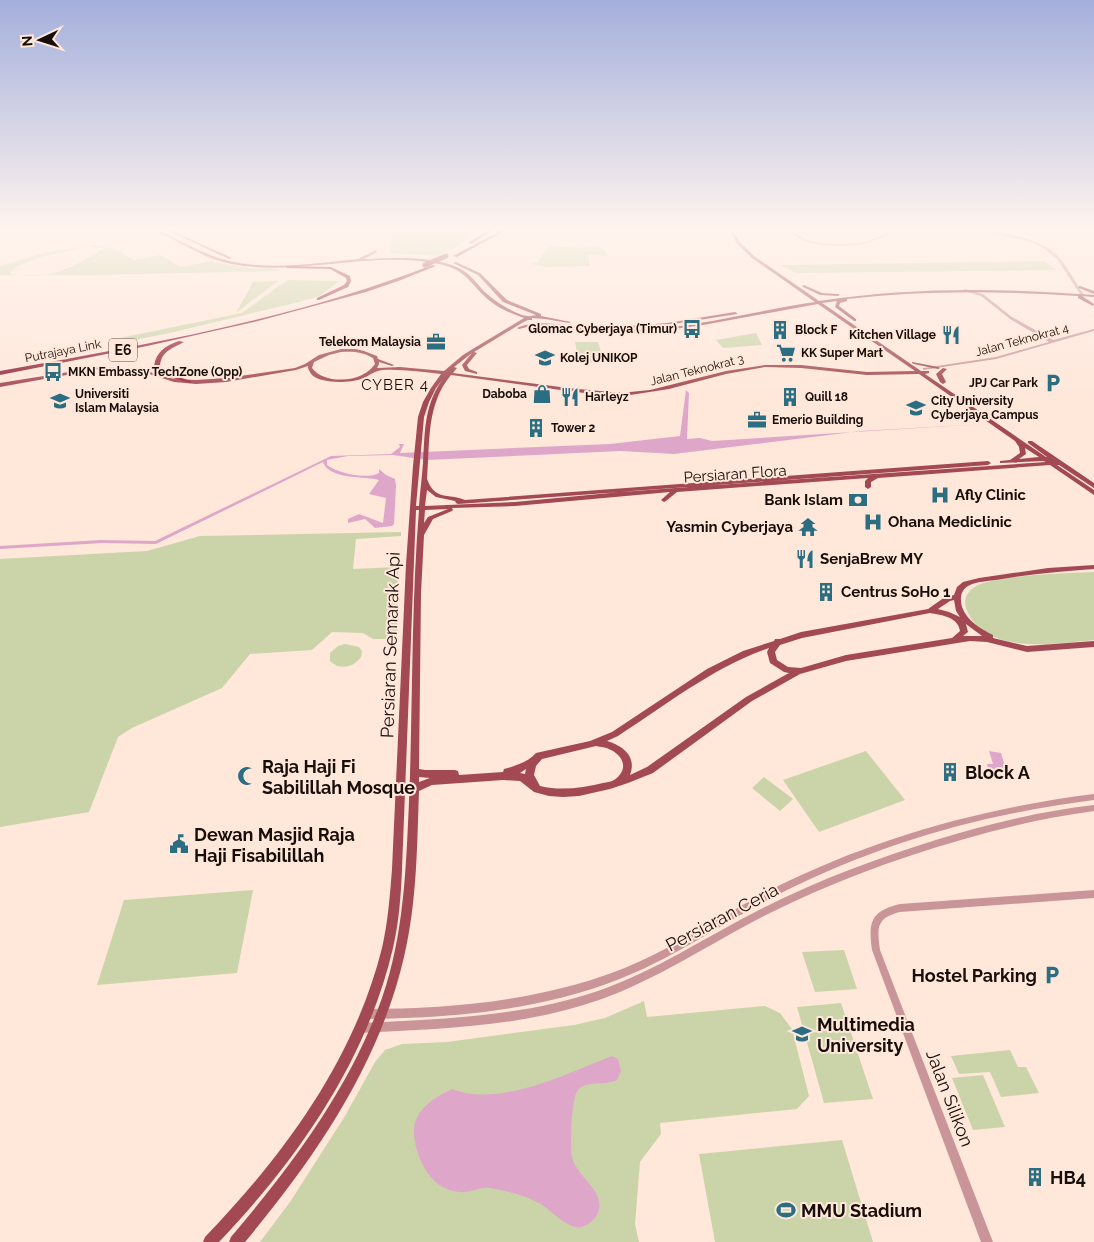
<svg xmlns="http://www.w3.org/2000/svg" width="1094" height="1242" viewBox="0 0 1094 1242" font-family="Raleway,sans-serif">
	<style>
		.green { fill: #cbd4a9 }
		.water { fill: #dea7ca }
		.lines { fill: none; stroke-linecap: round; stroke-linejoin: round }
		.minor { fill: #c99598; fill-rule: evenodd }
		.major { fill: #a24953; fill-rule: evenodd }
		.highway { fill: #92293b; fill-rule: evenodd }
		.highway-bridge { stroke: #92293b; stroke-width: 5 }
		.labels { text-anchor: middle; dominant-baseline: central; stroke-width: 4; stroke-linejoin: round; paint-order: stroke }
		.far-poi-label { font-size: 12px; font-weight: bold; fill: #180e09; stroke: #ffe7da; text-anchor: start }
		.far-street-label { font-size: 12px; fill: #180e09; stroke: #ffe7da }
		.shield { fill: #ffe7da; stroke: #5d4f48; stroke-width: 1 }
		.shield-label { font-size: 14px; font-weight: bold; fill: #180e09 }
		.far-quarter-label { font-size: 15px; letter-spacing: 1px; fill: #180e09; stroke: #ffe7da }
		.street-label { font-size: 15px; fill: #180e09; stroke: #ffe7da }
		.poi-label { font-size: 15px; font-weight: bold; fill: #180e09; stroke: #ffe7da; text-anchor: start }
		.near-street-label { font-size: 18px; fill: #180e09; stroke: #ffe7da }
		.near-poi-label { font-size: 18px; font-weight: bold; fill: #180e09; stroke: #ffe7da; text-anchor: start }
	</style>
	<rect width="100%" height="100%" fill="#ffe7da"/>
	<g class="green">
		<path d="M 394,229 L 475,229 L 476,230 L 458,246 L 437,256 L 390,253 Z"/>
		<path d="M 92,245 L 116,249 L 134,260 L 160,255 L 181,267 L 211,261 L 249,268 L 277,269 L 281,271 L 87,275 L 0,275 L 0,266 L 47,252 L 88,246 L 37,258 L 14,268 L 9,274 C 52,280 69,270 104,248 L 90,247 Z"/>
		<path d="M 551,246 L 583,248 L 597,246 L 606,252 L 608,256 L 588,255 L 590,266 L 546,267 L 531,264 L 538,262 L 541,256 Z"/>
		<path d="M 1044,261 L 1056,270 L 796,273 L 781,265 Z"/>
		<path d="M 287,280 L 340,281 L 319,296 L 299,302 L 174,332 L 120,343 L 120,338 L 242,313 Z"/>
		<path d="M 278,281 L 236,313 L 253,282 Z"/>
		<path d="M 756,333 L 762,345 L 723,348 L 716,340 Z"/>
		<path d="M 575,342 L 598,342 L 604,362 L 579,363 Z"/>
		<path d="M 401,532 L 401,536 L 356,539 L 353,569 L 398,567 L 397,639 L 373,639 L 363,633 L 332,632 L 312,650 L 250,654 L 222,688 L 132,728 L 118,737 L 89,812 L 0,827 L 0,559 L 147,551 L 200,536 Z"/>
		<path d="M 1094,572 L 1094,640 C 1056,644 983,656 966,608 C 963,598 968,591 976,586 C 996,575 1068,573 1094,572 Z"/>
		<path d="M 345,644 L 359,647 L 362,651 L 361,657 C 354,667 340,671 330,661 L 330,653 L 338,646 Z"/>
		<path d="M 866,751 L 905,800 L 819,832 L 783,780 Z"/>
		<path d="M 764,777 L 793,799 L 780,811 L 752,788 Z"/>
		<path d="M 253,890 L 237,973 L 97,985 L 124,900 Z"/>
		<path d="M 844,950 L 857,989 L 815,992 L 802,952 Z"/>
		<path d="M 644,1001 L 647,1017 L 765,1006 L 780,1013 L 792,1029 L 809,1096 L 797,1109 L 660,1123 L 661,1134 L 640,1162 L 635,1224 L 639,1242 L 260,1242 L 290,1202 L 345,1116 L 375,1062 L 385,1050 L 402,1044 L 447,1042 L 574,1025 L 605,1018 Z"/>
		<path d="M 841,1003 L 873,1099 L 824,1103 L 797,1007 Z"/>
		<path d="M 1010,1050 L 1018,1067 L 1026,1067 L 1039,1093 L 1001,1097 L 990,1072 L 959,1074 L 951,1056 Z"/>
		<path d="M 983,1075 L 1005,1127 L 973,1130 L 952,1078 Z"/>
		<path d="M 842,1140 L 873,1242 L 715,1242 L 699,1154 Z"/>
	</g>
	<g class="water">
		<path d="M 686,390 L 689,393 L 687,439 L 700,438 L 712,441 L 983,424 L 861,431 L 674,454 L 620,451 L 427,460 L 393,455 L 348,456 L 327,460 L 327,465 C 337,473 367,480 379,473 L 379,469 L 386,475 L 395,479 L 396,486 L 394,524 L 392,526 L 375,528 L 365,519 L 348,523 L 348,519 L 359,514 L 383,523 L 386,498 L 369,494 L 379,480 C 365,476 329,480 323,462 L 156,544 L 103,543 L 0,549 L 0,546 L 101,540 L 155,541 L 331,456 L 391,454 L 400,447 L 399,444 L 404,444 L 400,453 L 610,444 L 680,436 Z"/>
		<path d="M 989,751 L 1001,753 L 1007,773 L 989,771 L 987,764 L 993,764 Z"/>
		<path d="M 612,1056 L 618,1059 L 621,1071 L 617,1080 C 606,1086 586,1080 578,1090 C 571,1098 570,1147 572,1157 C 577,1178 606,1190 598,1213 C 596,1219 588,1225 582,1227 C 566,1230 550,1208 537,1202 C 524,1195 503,1190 489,1188 C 482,1187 474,1191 467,1192 C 434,1195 417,1163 414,1135 C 412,1111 433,1098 452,1089 C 499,1108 568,1073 612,1056 Z"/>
	</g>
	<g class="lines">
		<g class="minor">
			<path d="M 789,229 L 791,229 C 792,229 796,234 797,234 C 812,246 848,246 866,242 C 873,240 880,235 888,233 C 900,228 914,227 926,229 C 917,231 906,229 896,232 C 885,235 876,241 866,243 C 847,248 809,248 794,235 C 793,234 789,230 789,229 Z"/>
			<path d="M 941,229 C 951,228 964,229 975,230 C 1001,233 1036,236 1056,254 C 1068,266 1075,283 1085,296 L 1082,297 L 1057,259 L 1043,248 L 1031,242 L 1001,235 Z"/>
			<path d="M 965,289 L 983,294 L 1012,317 L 1053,340 L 1094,329 L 1094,331 L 996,359 L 923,370 L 923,368 L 924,368 L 996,357 L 1049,342 L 1010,319 L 981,296 L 964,291 L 963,290 Z"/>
			<path d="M 1094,794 L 1094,800 C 983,814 881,843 781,893 C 725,921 675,958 617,980 C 537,1011 451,1018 366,1019 L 363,1017 L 361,1014 L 363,1011 L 366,1009 C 451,1009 537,1001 617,971 C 672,950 721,915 774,888 C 874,838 982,808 1094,794 Z"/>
			<path d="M 1094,805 L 1094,811 C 1049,817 1005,827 961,840 C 895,859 830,883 768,914 C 712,942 659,979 599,1000 C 522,1027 440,1029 360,1033 L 357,1031 L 355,1028 L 357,1025 L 360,1023 C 440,1019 522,1017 598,991 C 656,971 707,936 761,909 C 818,880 878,858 939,839 C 989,824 1041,811 1094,805 Z"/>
			<path d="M 1094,890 L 1094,898 L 900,912 C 876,918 877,928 880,950 L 993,1242 L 981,1242 L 872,950 C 868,922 871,911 900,904 Z"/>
		</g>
		<g class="major">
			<path d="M 152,229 L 156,229 C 178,239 199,252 222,259 C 264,272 316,263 359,259 L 360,258 L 376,250 L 377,252 L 364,259 C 393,258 432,255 459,268 C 469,273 475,281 482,289 C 490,298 516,316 528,316 C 531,317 533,315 536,315 L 503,302 L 478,275 L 453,263 L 456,262 L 480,273 L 507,300 L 541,314 L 541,316 L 571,322 L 569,323 L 545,319 L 532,318 L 532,320 L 528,320 L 522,323 L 474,352 L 477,353 L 467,365 L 469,369 L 477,372 L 477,374 L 465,371 L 462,365 L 472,353 L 454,367 L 457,368 L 453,373 L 568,388 L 610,392 L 630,392 L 650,390 L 726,371 L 765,365 L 801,365 L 867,372 L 915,371 L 818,304 L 703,325 L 667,330 L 631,333 L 595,332 L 535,325 L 519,329 L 517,328 C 539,317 571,328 595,329 C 607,330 618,330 630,330 C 692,329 753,311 815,302 L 752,258 L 737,244 L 729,229 L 731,229 L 740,242 L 754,256 L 819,301 C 913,287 1000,288 1094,295 L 1094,297 L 1082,296 L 1094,304 L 1093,306 L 1078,298 L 1078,296 C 1001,291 924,290 847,299 L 847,301 L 840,303 L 839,306 L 856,319 L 856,321 L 854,321 L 835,307 L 837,301 L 822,303 L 921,371 L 929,371 L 929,373 L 925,374 L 1046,457 L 1047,457 L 1028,443 L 1028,441 L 1032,441 L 1094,483 L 1094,488 L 1059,465 L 1057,465 L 1094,490 L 1094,495 L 1050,465 L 878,478 L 871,482 L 871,487 L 868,489 L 865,487 L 865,481 L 868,478 L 677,492 L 666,501 L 664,502 L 661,500 L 670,492 L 515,506 L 452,508 L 453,510 L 452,511 L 433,519 L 424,535 L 421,593 L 419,769 L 425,770 L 455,770 L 458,771 L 459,775 L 503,772 L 504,769 C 515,766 528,762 536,753 L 590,741 L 612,732 L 707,669 L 743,651 L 774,641 L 775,639 L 780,639 L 801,632 L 928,609 L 945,597 L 954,595 L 957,587 L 963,582 L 979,578 L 1048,568 L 1094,565 L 1094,569 C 1063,571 1032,574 1002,579 C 991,581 977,581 968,586 C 960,591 960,599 962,607 C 967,621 981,629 993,635 L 993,638 L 1027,646 L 1094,641 L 1094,647 L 1027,652 L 987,642 L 970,641 L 846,661 L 800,674 L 752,701 L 653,773 L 628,783 L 610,789 L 579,796 L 563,797 L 549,796 L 534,792 L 520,781 L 503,780 L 432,785 L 419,791 C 417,846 417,903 404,957 C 379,1065 315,1158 245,1242 L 229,1242 L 231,1237 C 292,1165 350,1088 382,998 C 404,935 406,868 409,802 C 413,705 411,607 419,510 L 416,510 L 402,869 C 401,895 399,922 393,948 C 367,1060 298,1159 219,1242 L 203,1242 L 205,1237 C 284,1155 354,1060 382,948 C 388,922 390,895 392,869 L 406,564 L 413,466 L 418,417 L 423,402 L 431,388 L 441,374 C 422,372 402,369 383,370 C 373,371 370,376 361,379 C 349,383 322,384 312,375 C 310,373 309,370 308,368 L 308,366 L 296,370 L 226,382 L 196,384 L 174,382 L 140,371 L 100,369 L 0,387 L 0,383 L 100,367 L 140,369 L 174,379 L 196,380 L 226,378 L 295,368 L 305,364 L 319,355 L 341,349 L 356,349 L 364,351 L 377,356 L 378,359 L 394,365 L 392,366 L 379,362 L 379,364 L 377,368 L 400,367 L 444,371 L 463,355 L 476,347 L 524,318 C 512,314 500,309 490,301 C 470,285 468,270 439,264 C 370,250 300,277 232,264 C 210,260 191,249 172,239 C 166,236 158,233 152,229 ZM 341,352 C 353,351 363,352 373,358 L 375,364 C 371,369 368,372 362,375 C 348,382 322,382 312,368 L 314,362 L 329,355 ZM 765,367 L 801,368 L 867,375 L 919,374 L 1015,441 L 1019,447 L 1020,453 L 1010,460 L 1000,461 L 1000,463 L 1043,461 L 1046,462 L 631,491 L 515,502 L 425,506 L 427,490 L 436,497 L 455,501 L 456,503 L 458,504 L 988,465 L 991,463 L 988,461 L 465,500 C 448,493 435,501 427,479 C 430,442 426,405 451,375 L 568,391 L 610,396 L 630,395 L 669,389 L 726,374 ZM 445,376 C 424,403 425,430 423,463 C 422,477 420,491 419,506 L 416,506 L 424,417 L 429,402 L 436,388 ZM 1025,448 L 1039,457 L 1019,459 L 1026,454 ZM 448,509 L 428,517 L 424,523 L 425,510 ZM 954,600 L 956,611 L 960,617 L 949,612 L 938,609 L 950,601 ZM 930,613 C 942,615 958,617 960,631 L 952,638 L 846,655 L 801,668 L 788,667 L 777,660 L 775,652 L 780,645 L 802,638 ZM 966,624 L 982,636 L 963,636 L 968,632 ZM 769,648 L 767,652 L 770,663 L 784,672 L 789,673 L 746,697 L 647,767 L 630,775 C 637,756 623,746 607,741 L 618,736 C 667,704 714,667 769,648 ZM 596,746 C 601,747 606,747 611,750 C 625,757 628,771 614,780 C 611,782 606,782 603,783 C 582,788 561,791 540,786 L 534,775 L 536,766 L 542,759 ZM 526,769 L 525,774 L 520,773 ZM 419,777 L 430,778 L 419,782 Z"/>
			<path d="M 164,229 L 168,229 L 232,258 L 229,259 Z"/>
			<path d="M 804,285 L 822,293 L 838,294 L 840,295 L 838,296 L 820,295 L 803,287 L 802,286 Z"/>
			<path d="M 1080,286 L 1094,291 L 1094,294 L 1079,288 L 1078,287 Z"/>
			<path d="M 735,312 L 737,313 L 737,314 L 667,325 L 630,328 L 628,327 L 630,326 L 667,323 Z"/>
			<path d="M 912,362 L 938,367 L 940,368 L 938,369 L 914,364 L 912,363 Z"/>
			<path d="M 943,368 L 947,369 L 942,374 L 946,382 L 943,384 L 940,382 L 936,374 Z"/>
		</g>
		<g class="highway">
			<path d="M 490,229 L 494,229 L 472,244 L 468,243 Z"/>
			<path d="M 504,229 L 508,229 L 457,257 L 453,256 Z"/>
			<path d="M 432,265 L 436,266 L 401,280 L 366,292 L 258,321 L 147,346 L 0,375 L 0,371 C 145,345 295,319 432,265 Z"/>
			<path d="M 288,266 L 331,267 L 350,276 L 351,281 L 348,287 L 319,300 L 317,300 L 317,298 L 344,285 L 347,281 L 346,278 L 330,269 L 286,268 L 286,266 Z"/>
			<path d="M 179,341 L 184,342 C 173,348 161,351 160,366 L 169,374 L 191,381 L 191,383 L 165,376 L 154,366 C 156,352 166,345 179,341 Z"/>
		</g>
		<path class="highway-bridge" d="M 425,265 L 446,256"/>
	</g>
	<linearGradient id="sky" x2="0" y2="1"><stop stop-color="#a4afdc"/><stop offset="0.57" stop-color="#fff4ee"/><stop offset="1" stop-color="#fff4ee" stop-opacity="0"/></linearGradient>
	<rect width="1094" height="402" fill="url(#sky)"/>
	<defs>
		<g id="bus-bare" transform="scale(1.5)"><path d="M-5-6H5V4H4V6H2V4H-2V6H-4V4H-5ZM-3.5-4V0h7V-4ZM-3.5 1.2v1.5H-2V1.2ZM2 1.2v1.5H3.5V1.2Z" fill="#2c6e81" stroke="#ffe7da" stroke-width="2.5" paint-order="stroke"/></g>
		<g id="building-bare" transform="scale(1.5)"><path d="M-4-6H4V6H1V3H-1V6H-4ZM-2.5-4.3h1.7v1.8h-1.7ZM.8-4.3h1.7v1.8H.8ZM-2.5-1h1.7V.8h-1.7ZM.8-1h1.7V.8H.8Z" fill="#2c6e81" stroke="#ffe7da" stroke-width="2.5" paint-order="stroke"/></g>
		<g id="restaurant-bare" transform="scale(1.5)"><path d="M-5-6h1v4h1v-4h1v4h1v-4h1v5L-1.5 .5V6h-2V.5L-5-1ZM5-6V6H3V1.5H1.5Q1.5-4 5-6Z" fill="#2c6e81" stroke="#ffe7da" stroke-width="2.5" paint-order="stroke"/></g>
		<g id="office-bare" transform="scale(1.5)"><path d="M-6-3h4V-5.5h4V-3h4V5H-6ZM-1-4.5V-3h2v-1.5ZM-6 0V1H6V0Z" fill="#2c6e81" stroke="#ffe7da" stroke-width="2.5" paint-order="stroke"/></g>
		<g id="supermarket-bare" transform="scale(1.5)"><path d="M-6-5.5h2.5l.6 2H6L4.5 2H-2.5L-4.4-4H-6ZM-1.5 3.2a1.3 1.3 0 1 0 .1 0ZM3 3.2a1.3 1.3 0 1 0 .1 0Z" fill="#2c6e81" stroke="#ffe7da" stroke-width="2.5" paint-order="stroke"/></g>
		<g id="university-bare" transform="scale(1.5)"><path d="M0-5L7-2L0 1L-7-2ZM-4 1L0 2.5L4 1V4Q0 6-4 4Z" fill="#2c6e81" stroke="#ffe7da" stroke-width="2.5" paint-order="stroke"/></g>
		<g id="parking-bare" transform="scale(1.5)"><path d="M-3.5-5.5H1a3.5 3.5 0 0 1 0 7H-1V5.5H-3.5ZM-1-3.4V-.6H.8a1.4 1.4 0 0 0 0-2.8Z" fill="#2c6e81" stroke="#ffe7da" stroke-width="2.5" paint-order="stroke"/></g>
		<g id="shop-bare" transform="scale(1.5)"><path d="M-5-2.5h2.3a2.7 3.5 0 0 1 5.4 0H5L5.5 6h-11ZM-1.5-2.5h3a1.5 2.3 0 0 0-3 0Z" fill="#2c6e81" stroke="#ffe7da" stroke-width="2.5" paint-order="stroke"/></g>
		<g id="hospital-bare" transform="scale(1.5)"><path d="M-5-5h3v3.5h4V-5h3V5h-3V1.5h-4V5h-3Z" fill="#2c6e81" stroke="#ffe7da" stroke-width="2.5" paint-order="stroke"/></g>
		<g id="bank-bare" transform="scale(1.5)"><path d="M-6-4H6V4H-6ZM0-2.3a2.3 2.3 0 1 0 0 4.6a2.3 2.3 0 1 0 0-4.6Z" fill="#2c6e81" stroke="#ffe7da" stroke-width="2.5" paint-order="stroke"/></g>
		<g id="temple-bare" transform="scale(1.5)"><path d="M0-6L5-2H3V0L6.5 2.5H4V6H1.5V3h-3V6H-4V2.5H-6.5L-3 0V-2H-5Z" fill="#2c6e81" stroke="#ffe7da" stroke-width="2.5" paint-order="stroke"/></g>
		<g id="mosque-bare" transform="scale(1.5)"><path d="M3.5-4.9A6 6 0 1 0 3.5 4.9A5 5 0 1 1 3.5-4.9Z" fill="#2c6e81" stroke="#ffe7da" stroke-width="2.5" paint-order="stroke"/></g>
		<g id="civic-bare" transform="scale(1.5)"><path d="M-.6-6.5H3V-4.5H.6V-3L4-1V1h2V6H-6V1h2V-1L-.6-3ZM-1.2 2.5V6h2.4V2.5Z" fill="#2c6e81" stroke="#ffe7da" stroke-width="2.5" paint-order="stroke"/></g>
		<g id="stadium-bare" transform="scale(1.5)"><path d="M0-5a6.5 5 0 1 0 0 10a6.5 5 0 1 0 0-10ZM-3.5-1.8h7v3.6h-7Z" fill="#2c6e81" stroke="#ffe7da" stroke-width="2.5" paint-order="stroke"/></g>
	</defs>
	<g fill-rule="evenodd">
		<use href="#bus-bare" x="692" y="329"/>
		<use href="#building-bare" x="780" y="330"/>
		<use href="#restaurant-bare" x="951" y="335"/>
		<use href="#office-bare" x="436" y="342"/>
		<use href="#supermarket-bare" x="786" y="353"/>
		<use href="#university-bare" x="545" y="358"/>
		<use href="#bus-bare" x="53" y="372"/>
		<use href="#parking-bare" x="1053" y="383"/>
		<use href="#shop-bare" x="542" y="394"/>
		<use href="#restaurant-bare" x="570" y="397"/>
		<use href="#building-bare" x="790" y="397"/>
		<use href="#university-bare" x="60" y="401"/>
		<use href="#university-bare" x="916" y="408"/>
		<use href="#office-bare" x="757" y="420"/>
		<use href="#building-bare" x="536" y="428"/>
		<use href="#hospital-bare" x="940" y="495"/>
		<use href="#bank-bare" x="858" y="500"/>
		<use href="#hospital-bare" x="873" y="522"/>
		<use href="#temple-bare" x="808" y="527"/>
		<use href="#restaurant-bare" x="805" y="559"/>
		<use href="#building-bare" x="826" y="592"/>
		<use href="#building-bare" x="950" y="772"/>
		<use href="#mosque-bare" x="247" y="776"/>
		<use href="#civic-bare" x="179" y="844"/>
		<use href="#parking-bare" x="1052" y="975"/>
		<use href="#university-bare" x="802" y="1034"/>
		<use href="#building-bare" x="1035" y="1177"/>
		<use href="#stadium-bare" x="786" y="1210"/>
	</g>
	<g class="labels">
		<g class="far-poi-label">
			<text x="677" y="329" text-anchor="end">Glomac Cyberjaya (Timur)</text>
			<text x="795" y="330">Block F</text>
			<text x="936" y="335" text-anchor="end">Kitchen Village</text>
			<text x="421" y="342" text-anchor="end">Telekom Malaysia</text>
			<text x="801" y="353">KK Super Mart</text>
			<text x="560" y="358">Kolej UNIKOP</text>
			<text x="68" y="372">MKN Embassy TechZone (Opp)</text>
			<text x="1038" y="383" text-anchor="end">JPJ Car Park</text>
			<text x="75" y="394">Universiti<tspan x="75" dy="14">Islam Malaysia</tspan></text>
			<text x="527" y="394" text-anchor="end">Daboba</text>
			<text x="585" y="397">Harleyz</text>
			<text x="805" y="397">Quill 18</text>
			<text x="931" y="401">City University<tspan x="931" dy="14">Cyberjaya Campus</tspan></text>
			<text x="772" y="420">Emerio Building</text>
			<text x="551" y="428">Tower 2</text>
		</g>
		<g class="far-street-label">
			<text transform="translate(1022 340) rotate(-15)">Jalan Teknokrat 4</text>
			<text transform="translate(63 351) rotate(-11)">Putrajaya Link</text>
			<text transform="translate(697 370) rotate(-14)">Jalan Teknokrat 3</text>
		</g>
		<rect class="shield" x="109" y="338.5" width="28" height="23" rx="4"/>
		<g class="shield-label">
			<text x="123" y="350">E6</text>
		</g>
		<g class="far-quarter-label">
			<text x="395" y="385">CYBER 4</text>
		</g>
		<g class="street-label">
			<text transform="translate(735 474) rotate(-4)">Persiaran Flora</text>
		</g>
		<g class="poi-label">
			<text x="955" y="495">Afly Clinic</text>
			<text x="843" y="500" text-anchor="end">Bank Islam</text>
			<text x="888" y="522">Ohana Mediclinic</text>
			<text x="793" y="527" text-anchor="end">Yasmin Cyberjaya</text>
			<text x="820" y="559">SenjaBrew MY</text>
			<text x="841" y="592">Centrus SoHo 1</text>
		</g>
		<g class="near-street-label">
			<text transform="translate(390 645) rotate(-88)">Persiaran Semarak Api</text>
			<text transform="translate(722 917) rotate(-28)">Persiaran Ceria</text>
			<text transform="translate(950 1098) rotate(69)">Jalan Silikon</text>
		</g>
		<g class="near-poi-label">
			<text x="262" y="766">Raja Haji Fi<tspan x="262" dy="21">Sabilillah Mosque</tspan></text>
			<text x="965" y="772">Block A</text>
			<text x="194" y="834">Dewan Masjid Raja<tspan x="194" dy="21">Haji Fisabilillah</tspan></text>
			<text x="1037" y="975" text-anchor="end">Hostel Parking</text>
			<text x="817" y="1024">Multimedia<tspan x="817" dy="21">University</tspan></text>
			<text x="1050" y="1177">HB4</text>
			<text x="801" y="1210">MMU Stadium</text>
		</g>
	</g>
	<g transform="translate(40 40) rotate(266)" stroke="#ffe7da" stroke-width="4" paint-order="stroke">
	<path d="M0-4L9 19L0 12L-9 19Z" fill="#180e09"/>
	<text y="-8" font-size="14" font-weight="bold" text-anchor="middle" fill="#180e09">N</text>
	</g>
</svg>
